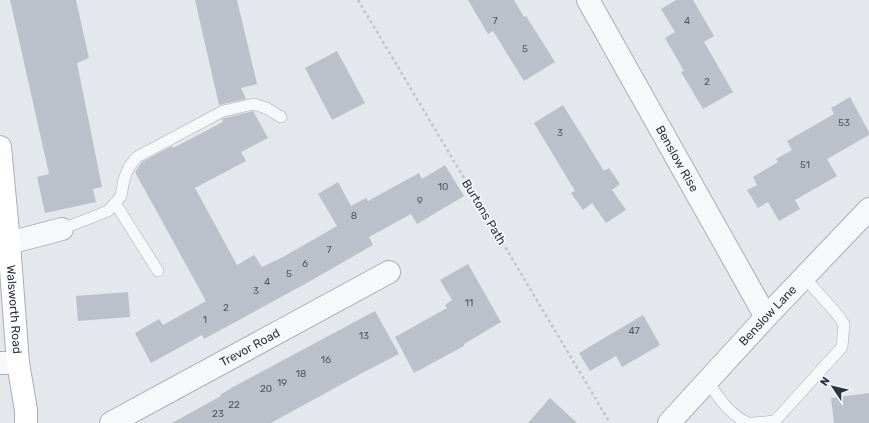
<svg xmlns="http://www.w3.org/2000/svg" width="869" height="423" viewBox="0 0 869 423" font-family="Rubik,sans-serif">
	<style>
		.building { fill: #bbc0ca }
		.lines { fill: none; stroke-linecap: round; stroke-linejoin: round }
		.service-casing { stroke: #a9aeb7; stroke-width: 12 }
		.minor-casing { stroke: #a9aeb7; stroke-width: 24 }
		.secondary-casing { stroke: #a9aeb7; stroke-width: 24 }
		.path { stroke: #c2c5cb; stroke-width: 2.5; stroke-dasharray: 3 3; stroke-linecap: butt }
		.service { stroke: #f7f8fa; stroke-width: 11 }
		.minor { stroke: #f7f8fa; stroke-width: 22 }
		.secondary { stroke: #fff; stroke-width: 22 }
		.labels { text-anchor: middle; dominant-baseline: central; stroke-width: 4; stroke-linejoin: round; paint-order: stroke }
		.number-label { font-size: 10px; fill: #4f5766 }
		.street-label { font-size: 12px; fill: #2b3445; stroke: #f4f6f9 }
	</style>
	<rect width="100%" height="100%" fill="#e4e7ec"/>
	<g class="building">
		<path d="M 10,0 L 76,0 L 89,58 L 77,63 L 102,187 L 93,189 L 96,202 L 45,213 L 37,177 L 49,174 Z"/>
		<path d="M 195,0 L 237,0 L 257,84 L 241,88 L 246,99 L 219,105 Z"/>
		<path d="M 468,0 L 514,0 L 524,17 L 526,16 L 555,62 L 524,81 L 493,31 L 488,34 Z"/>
		<path d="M 676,0 L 693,0 L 714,36 L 704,42 L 733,92 L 703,109 L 681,72 L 684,71 L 665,38 L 675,32 L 661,9 Z"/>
		<path d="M 337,51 L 365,103 L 332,120 L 305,68 Z"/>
		<path d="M 850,97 L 869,132 L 869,135 L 827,159 L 837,176 L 795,200 L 800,209 L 779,221 L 768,202 L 758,208 L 747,190 L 757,185 L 753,177 L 778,162 L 776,159 L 792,150 L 787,141 L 834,114 L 831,108 Z"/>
		<path d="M 563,105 L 604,171 L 609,168 L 620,184 L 612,190 L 626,210 L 606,223 L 592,203 L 583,210 L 571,193 L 575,191 L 534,123 Z"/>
		<path d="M 253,111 L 268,138 L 241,152 L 246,161 L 195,188 L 237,265 L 254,255 L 262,267 L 283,257 L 337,226 L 318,194 L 338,182 L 351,206 L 366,198 L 368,201 L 419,173 L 422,179 L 445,165 L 464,196 L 417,224 L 411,214 L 369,237 L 373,245 L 305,284 L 204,339 L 202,335 L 151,363 L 135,333 L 159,319 L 163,325 L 206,301 L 135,172 L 142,162 L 172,146 L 173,148 L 223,122 L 222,119 L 225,118 Z"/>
		<path d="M 468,264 L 501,322 L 464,344 L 464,346 L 414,373 L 395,337 L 447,308 L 445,305 L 452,300 L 440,280 Z"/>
		<path d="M 128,292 L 130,317 L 78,321 L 76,296 Z"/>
		<path d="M 375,311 L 399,354 L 364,372 L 271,423 L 172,423 L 221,396 L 220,395 L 233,387 Z"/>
		<path d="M 643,315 L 660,345 L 622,367 L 616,356 L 590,371 L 579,353 Z"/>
		<path d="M 869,393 L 869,423 L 834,423 L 831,398 Z"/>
		<path d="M 550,398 L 577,423 L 528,423 Z"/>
	</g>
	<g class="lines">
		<g class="service-casing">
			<g id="service">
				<path d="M 115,203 L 158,271"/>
				<path d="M 62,229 L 108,211 L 121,196 L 124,179 L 129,167 L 137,157 L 223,111 L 254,104 L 266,108 L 281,117"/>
				<path d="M 708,382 C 719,398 730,415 748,423"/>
				<path d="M 754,423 L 775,421 L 842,347 L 844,324 L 837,314 L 804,277"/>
			</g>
		</g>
		<g class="minor-casing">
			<g id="minor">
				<path id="s1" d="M 588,0 L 766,317"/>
				<path d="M 9,243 L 62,229"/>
				<path d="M 0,363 L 18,363"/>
				<path id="s2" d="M 111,423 L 389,272"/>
				<path id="s3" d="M 669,423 L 766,317 L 869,209"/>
			</g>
		</g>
		<g class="secondary-casing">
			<g id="secondary">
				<path id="s4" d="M 0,147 L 9,243 L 18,363 L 26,410 L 26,423"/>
			</g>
		</g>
		<path class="path" d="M 358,0 L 610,423"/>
		<use href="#service" class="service"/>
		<use href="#minor" class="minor"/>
		<use href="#secondary" class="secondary"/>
	</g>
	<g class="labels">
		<g class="number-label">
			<text x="495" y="21">7</text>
			<text x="687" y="21">4</text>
			<text x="525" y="49">5</text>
			<text x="707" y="82">2</text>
			<text x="844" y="123">53</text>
			<text x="560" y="133">3</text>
			<text x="805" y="165">51</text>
			<text x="443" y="187">10</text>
			<text x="420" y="201">9</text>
			<text x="354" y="216">8</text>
			<text x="329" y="250">7</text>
			<text x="305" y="264">6</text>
			<text x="289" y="274">5</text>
			<text x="267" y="282">4</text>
			<text x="256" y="291">3</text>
			<text x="469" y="303">11</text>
			<text x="226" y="308">2</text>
			<text x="205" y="320">1</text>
			<text x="634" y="331">47</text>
			<text x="364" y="336">13</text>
			<text x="326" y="360">16</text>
			<text x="301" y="374">18</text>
			<text x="282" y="383">19</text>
			<text x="266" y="389">20</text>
			<text x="234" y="405">22</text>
			<text x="218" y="414">23</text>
		</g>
		<g class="street-label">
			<text stroke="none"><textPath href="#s1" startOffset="182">Benslow Rise</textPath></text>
			<text transform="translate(484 212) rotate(59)">Burtons Path</text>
			<text stroke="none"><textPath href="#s4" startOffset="163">Walsworth Road</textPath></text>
			<text stroke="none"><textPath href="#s3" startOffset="146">Benslow Lane</textPath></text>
			<text stroke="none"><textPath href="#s2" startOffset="158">Trevor Road</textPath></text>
		</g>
	</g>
	<g transform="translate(833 387) rotate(305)" stroke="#f4f6f9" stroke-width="3" paint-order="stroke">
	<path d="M0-3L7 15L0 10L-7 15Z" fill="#2b3445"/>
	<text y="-6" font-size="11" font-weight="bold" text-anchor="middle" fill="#2b3445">N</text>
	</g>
</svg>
